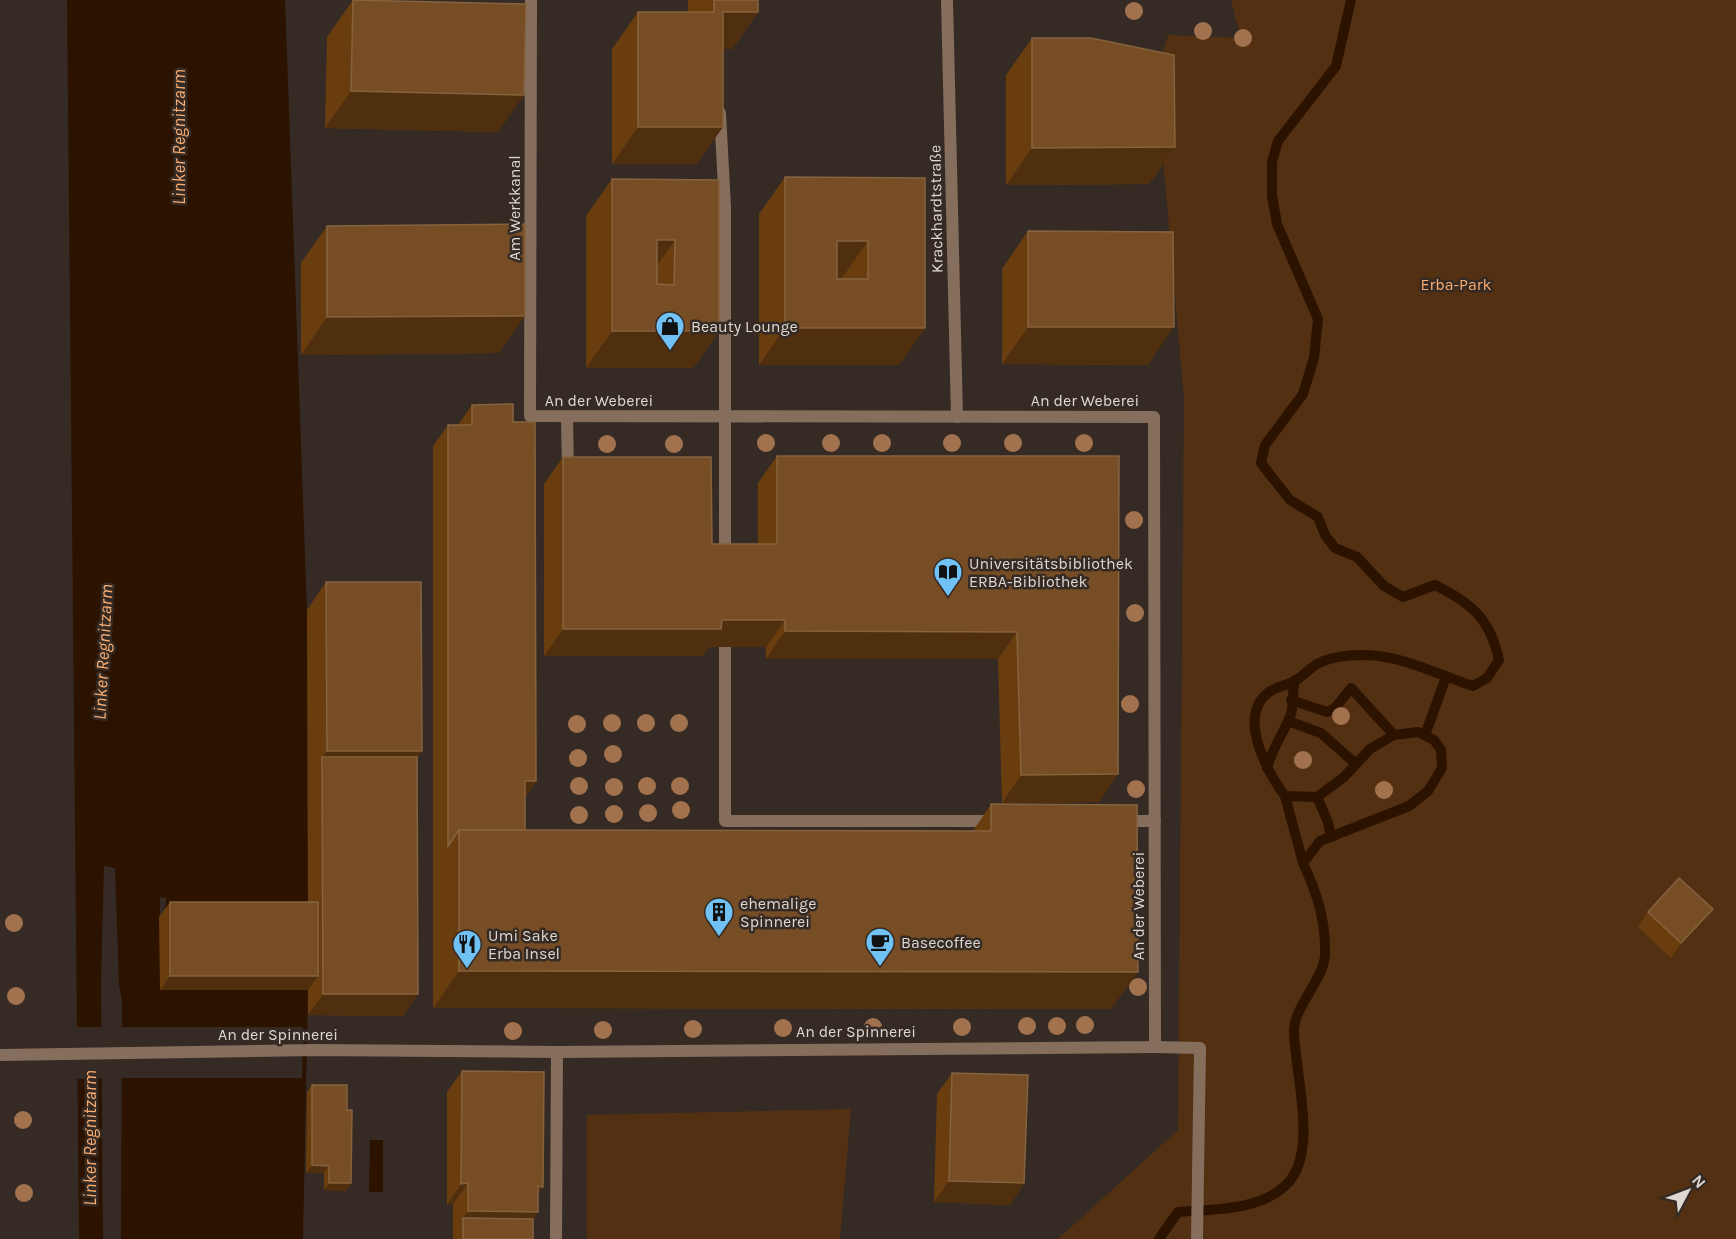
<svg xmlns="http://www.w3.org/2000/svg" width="1736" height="1239" viewBox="0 0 1736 1239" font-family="Karla,sans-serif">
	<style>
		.green { fill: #533012 }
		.water { fill: #2c1300 }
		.pier { fill: #352b24 }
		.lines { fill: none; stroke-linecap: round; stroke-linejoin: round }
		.stream { stroke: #2c1300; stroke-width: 10 }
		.lane { stroke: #866e5d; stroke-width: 12 }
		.street { stroke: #866e5d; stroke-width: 12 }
		.tree { fill: #a2724e }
		.wall { fill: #6a3d0f }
		.shaded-wall { fill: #4f2f0e }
		.building { fill: #764d24; stroke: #86633f; stroke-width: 1.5; fill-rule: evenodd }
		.labels { text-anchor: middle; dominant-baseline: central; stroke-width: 5; stroke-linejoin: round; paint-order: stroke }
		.street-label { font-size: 16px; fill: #ded8d3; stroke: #352b24 }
		.park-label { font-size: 16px; fill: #fbad71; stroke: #352b24 }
		.poi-label { font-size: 16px; fill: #ded8d3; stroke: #352b24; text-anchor: start }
		.water-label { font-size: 18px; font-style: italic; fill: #fbad71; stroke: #352b24 }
	</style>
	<rect width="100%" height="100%" fill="#352b24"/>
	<g class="green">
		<path d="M 1231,0 L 1736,0 L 1736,1239 L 1058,1239 L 1178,1130 L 1184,399 L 1156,77 L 1168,35 L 1241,38 Z"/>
		<path d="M 851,1109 L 840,1239 L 587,1239 L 587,1115 Z"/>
	</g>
	<g class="water">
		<path d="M 67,0 L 285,0 L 307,610 L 308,917 L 165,917 L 166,898 L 160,897 L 160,990 L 308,990 L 303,1239 L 121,1239 L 122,1001 L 119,985 L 115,868 L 104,866 L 101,983 L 103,1239 L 79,1239 Z"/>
		<path d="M 370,1140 L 383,1140 L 383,1192 L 369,1192 Z"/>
	</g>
	<g class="pier">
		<path d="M 74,1027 L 105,1027 L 105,1078 L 74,1079 Z"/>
		<path d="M 119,1027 L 303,1027 L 302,1078 L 119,1078 Z"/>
	</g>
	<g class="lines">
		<g class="stream">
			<path d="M 1291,700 L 1327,712 L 1335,708 L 1351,688 L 1394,735"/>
			<path d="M 1288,721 L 1321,733 L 1356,764"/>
			<path d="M 1425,735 L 1446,677"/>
			<path d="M 1267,768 C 1272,748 1284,733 1291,714 C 1294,704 1292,692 1295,680"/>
			<path d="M 1285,796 L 1303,863"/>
			<path d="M 1317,797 L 1328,822 L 1331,837"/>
			<path d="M 1159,1239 L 1178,1212 C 1214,1209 1259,1211 1286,1185 C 1320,1153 1294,1071 1294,1030 C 1294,1007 1324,979 1325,955 C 1326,921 1317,893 1303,863 L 1320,841 L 1409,806 L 1428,791 L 1442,768 L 1441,750 L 1434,740 L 1418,732 L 1394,735 L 1370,749 L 1344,777 L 1317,797 L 1285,796 C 1268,773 1236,716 1269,692 C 1276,687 1287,685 1295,681 C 1303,676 1309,669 1317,664 C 1331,656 1351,655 1366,655 C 1403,656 1439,675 1473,686 L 1487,678 L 1499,660 C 1490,618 1471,603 1435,585 L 1403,597 L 1384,586 L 1357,557 L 1335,548 L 1325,535 L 1318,517 L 1290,500 L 1261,463 L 1265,445 L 1303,394 L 1314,358 L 1318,319 L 1277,224 L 1272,196 L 1272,162 L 1278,141 L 1336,66 L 1351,0"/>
		</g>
		<g class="lane">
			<path d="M 720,113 L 725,207 L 725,561"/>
			<path d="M 567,417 L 568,473"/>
			<path d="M 725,647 L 725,821 L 995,821"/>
			<path d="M 1123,821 L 1155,821"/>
			<path d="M 1155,1047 L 1200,1048 L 1197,1239"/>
			<path d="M 556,1239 L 557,1052"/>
		</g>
		<g class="street">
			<path d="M 947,0 L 957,417"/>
			<path d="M 0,1055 L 314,1050 L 557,1052 L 1155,1047 L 1154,417 L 530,416 L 531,0"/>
		</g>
	</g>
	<g class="tree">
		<circle cx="1134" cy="11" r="9"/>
		<circle cx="1203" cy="31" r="9"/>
		<circle cx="1243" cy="38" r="9"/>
		<circle cx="766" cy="443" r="9"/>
		<circle cx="831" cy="443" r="9"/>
		<circle cx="882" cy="443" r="9"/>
		<circle cx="952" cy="443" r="9"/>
		<circle cx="1013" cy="443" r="9"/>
		<circle cx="1084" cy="443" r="9"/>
		<circle cx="607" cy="444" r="9"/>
		<circle cx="674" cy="444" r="9"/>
		<circle cx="1134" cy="520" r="9"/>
		<circle cx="1135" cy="613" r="9"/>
		<circle cx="1130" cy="704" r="9"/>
		<circle cx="1341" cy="716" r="9"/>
		<circle cx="612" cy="723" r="9"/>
		<circle cx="646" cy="723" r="9"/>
		<circle cx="679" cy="723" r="9"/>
		<circle cx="577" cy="724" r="9"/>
		<circle cx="613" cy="754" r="9"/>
		<circle cx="578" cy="758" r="9"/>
		<circle cx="1303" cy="760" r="9"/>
		<circle cx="579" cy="786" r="9"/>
		<circle cx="647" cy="786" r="9"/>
		<circle cx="680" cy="786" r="9"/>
		<circle cx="614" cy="787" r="9"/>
		<circle cx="1136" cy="789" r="9"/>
		<circle cx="1384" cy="790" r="9"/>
		<circle cx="681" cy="810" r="9"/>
		<circle cx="648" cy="813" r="9"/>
		<circle cx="614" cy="814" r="9"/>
		<circle cx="579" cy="815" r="9"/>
		<circle cx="14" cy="923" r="9"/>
		<circle cx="1138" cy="987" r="9"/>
		<circle cx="16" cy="996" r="9"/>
		<circle cx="1085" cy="1025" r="9"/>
		<circle cx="1027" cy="1026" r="9"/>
		<circle cx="1057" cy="1026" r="9"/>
		<circle cx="873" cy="1027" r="9"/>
		<circle cx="962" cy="1027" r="9"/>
		<circle cx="783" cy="1028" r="9"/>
		<circle cx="693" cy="1029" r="9"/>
		<circle cx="603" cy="1030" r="9"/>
		<circle cx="513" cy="1031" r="9"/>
		<circle cx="23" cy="1120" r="9"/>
		<circle cx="24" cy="1193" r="9"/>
	</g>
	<g class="wall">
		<path d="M 353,0 L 498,132 L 325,128 L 327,37 Z"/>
		<path d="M 688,0 L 758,0 L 758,12 L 732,49 L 723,49 L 697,164 L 612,164 L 612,49 L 638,12 L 688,12 Z"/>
		<path d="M 1032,38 L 1175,147 L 1149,184 L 1006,185 L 1006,75 Z"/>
		<path d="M 785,177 L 925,178 L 925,328 L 899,365 L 759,365 L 759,214 Z"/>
		<path d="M 612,179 L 719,180 L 719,331 L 693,368 L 586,368 L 586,216 Z"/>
		<path d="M 327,226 L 499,353 L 301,355 L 301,263 Z"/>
		<path d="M 1028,231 L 1148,365 L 1002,364 L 1002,269 Z"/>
		<path d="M 472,405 L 513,422 L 536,781 L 525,797 L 525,830 L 973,831 L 991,804 L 1111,1009 L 433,1008 L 433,446 L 448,425 L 458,425 Z"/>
		<path d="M 777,456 L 1119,456 L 1118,774 L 1099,802 L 1002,803 L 998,659 L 766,659 L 766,647 L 709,647 L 702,656 L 544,656 L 544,484 L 563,457 L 712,544 L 758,544 L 758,483 Z"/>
		<path d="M 326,582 L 422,751 L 417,757 L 403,1016 L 308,1015 L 308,990 L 160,990 L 159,917 L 170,902 L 308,902 L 307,610 Z"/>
		<path d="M 1648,912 L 1702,923 L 1671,958 L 1638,927 Z"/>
		<path d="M 462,1071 L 543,1187 L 538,1193 L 538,1212 L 533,1219 L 533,1239 L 453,1239 L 453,1204 L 447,1205 L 447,1092 Z"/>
		<path d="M 952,1073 L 1024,1183 L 1010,1205 L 934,1202 L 937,1094 Z"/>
		<path d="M 312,1085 L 347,1110 L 351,1183 L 346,1191 L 324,1190 L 324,1173 L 306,1173 L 307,1092 Z"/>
	</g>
	<g class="shaded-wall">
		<path d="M 723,12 L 758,12 L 732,49 L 697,49 Z"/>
		<path d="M 351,91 L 524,95 L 498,132 L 325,128 Z"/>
		<path d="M 638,127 L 723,127 L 697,164 L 612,164 Z"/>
		<path d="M 1175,147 L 1149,184 L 1006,185 L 1032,148 Z"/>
		<path d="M 657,240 L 675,240 L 649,277 Z"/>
		<path d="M 837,241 L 868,241 L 842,278 L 811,278 Z"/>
		<path d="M 525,316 L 499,353 L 301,355 L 327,317 Z"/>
		<path d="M 1028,327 L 1174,327 L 1148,365 L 1002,364 Z"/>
		<path d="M 785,328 L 925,328 L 899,365 L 759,365 Z"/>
		<path d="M 612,331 L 719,331 L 693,368 L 586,368 Z"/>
		<path d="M 722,620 L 785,620 L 766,647 L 709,647 L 702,656 L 544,656 L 563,629 Z"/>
		<path d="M 785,631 L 1017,632 L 998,659 L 766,659 Z"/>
		<path d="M 327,751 L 422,751 L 403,779 L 322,757 Z"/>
		<path d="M 1118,774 L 1099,802 L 1002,803 L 1021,775 Z"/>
		<path d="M 525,781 L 536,781 L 521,802 Z"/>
		<path d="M 1713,909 L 1702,923 L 1671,958 L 1681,943 Z"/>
		<path d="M 459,971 L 1138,972 L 1111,1009 L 433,1008 Z"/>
		<path d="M 170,976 L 318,976 L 308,990 L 160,990 Z"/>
		<path d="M 323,994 L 418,994 L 403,1016 L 308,1015 Z"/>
		<path d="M 312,1165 L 329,1166 L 324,1173 L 306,1173 Z"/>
		<path d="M 949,1181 L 1024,1183 L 1010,1205 L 934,1202 Z"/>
		<path d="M 329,1183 L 351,1183 L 346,1191 L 324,1190 Z"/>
		<path d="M 468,1183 L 453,1204 L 447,1205 L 461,1184 Z"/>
		<path d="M 538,1186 L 543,1187 L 528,1208 Z"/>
		<path d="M 468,1211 L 538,1212 L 523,1233 L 463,1218 Z"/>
	</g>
	<g class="building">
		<path d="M 353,0 L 526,4 L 524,95 L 351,91 Z"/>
		<path d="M 714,0 L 758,0 L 758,12 L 723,12 L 723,127 L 638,127 L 638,12 L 714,12 Z"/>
		<path d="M 1032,38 L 1091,38 L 1174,55 L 1175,147 L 1032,148 Z"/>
		<path d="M 785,177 L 925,178 L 925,328 L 785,328 ZM 837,241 L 868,241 L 868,279 L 837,279 Z"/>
		<path d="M 612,179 L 719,180 L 719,331 L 612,331 ZM 657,240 L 675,240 L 674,285 L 657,284 Z"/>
		<path d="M 525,224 L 525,316 L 327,317 L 327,226 Z"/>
		<path d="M 1028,231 L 1173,232 L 1174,327 L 1028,327 Z"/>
		<path d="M 513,404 L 513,422 L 535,422 L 536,781 L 525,781 L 525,830 L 459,830 L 448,846 L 448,425 L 472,425 L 472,405 Z"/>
		<path d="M 777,456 L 1119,456 L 1118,774 L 1021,775 L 1017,632 L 785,631 L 785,620 L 722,620 L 721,629 L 563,629 L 563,457 L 711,457 L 712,544 L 777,544 Z"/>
		<path d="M 326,582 L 421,582 L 422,751 L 327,751 Z"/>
		<path d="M 322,757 L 417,757 L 418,994 L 323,994 Z"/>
		<path d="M 991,804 L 1137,805 L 1138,972 L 459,971 L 459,830 L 991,831 Z"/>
		<path d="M 1679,878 L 1713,909 L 1681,943 L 1648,912 Z"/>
		<rect x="170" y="902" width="148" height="74"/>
		<path d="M 462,1071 L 544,1072 L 543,1187 L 538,1186 L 538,1212 L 468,1211 L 468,1183 L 461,1184 Z"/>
		<path d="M 952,1073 L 1028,1075 L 1024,1183 L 949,1181 Z"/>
		<path d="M 312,1085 L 347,1085 L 347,1110 L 352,1110 L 351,1183 L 329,1183 L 329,1166 L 312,1165 Z"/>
		<path d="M 463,1218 L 533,1219 L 533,1239 L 463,1239 Z"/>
	</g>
	<defs>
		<g id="shop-pin" transform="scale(1.5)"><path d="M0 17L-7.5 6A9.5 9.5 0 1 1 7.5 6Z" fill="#70c1f4" stroke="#352b24"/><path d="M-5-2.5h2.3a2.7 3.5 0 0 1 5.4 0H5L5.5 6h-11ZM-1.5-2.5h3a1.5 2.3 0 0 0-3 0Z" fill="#111"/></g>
		<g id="library-pin" transform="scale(1.5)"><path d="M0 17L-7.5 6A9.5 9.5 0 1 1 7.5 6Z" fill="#70c1f4" stroke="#352b24"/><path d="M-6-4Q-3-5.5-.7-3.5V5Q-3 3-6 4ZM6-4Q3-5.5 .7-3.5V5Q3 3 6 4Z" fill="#111"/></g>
		<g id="building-pin" transform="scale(1.5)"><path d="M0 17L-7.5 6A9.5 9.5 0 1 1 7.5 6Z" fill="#70c1f4" stroke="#352b24"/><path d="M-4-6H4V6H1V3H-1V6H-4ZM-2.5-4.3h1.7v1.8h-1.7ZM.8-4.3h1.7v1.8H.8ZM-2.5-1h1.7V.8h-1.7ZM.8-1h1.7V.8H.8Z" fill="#111"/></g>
		<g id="cafe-pin" transform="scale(1.5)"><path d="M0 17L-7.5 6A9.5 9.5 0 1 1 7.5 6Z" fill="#70c1f4" stroke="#352b24"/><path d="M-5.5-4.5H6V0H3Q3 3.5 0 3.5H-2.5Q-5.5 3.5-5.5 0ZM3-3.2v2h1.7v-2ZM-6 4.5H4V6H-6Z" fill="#111"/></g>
		<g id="restaurant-pin" transform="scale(1.5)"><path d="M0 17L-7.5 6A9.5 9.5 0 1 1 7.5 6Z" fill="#70c1f4" stroke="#352b24"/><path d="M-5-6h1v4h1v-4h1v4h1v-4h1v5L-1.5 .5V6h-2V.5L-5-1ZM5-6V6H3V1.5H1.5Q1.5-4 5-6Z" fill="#111"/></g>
	</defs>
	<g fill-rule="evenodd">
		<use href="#shop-pin" x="670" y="326"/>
		<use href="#library-pin" x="948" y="572"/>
		<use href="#building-pin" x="719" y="912"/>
		<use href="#cafe-pin" x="880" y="942"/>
		<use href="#restaurant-pin" x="467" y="944"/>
	</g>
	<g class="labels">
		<g class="street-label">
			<text transform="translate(514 208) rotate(-90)">Am Werkkanal</text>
			<text transform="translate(936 209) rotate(-91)">Krackhardtstraße</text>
			<text x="599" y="400">An der Weberei</text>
			<text x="1085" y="400">An der Weberei</text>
			<text transform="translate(1138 906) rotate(-90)">An der Weberei</text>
			<text x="856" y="1031">An der Spinnerei</text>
			<text x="278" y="1034">An der Spinnerei</text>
		</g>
		<g class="park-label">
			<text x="1456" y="284">Erba-Park</text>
		</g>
		<g class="poi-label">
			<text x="691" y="326">Beauty Lounge</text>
			<text x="969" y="563">Universitätsbibliothek<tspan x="969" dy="18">ERBA-Bibliothek</tspan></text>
			<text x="740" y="903">ehemalige<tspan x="740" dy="18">Spinnerei</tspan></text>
			<text x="488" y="935">Umi Sake<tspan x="488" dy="18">Erba Insel</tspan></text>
			<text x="901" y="942">Basecoffee</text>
		</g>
		<g class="water-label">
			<text transform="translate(179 137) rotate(-90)">Linker Regnitzarm</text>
			<text transform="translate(103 652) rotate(-87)">Linker Regnitzarm</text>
			<text transform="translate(90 1138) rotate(-90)">Linker Regnitzarm</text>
		</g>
	</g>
	<g transform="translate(1688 1191) rotate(49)" stroke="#352b24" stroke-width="4.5" paint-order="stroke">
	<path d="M0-4.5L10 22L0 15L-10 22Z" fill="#ded8d3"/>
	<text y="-9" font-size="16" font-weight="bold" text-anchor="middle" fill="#ded8d3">N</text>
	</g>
</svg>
